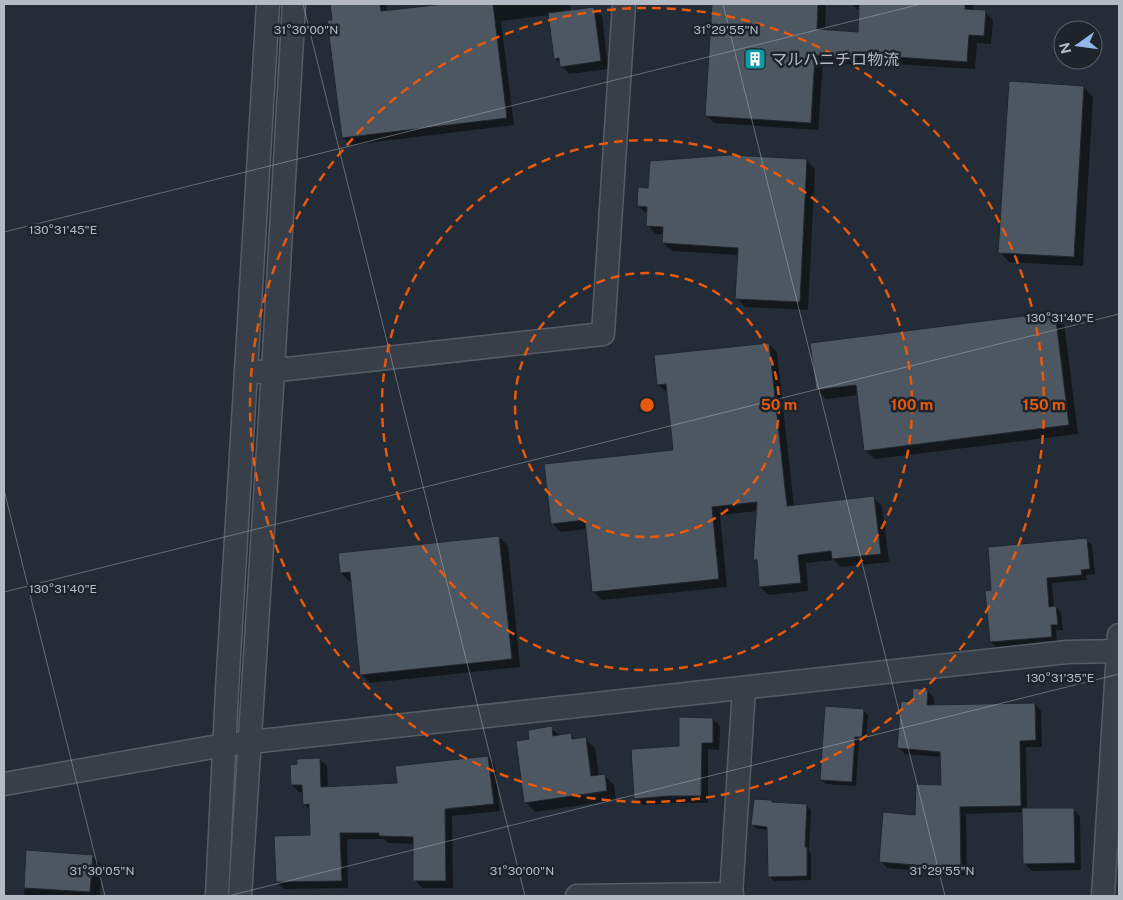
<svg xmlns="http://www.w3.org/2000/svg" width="1123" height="900" viewBox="0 0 1123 900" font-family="'Public Sans','Noto Sans JP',sans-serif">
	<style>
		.shadow { fill: #0007 }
		.building { fill: #4d5762; stroke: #1f262f }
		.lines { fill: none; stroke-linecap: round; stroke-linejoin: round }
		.minor-casing { stroke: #565d66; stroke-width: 25 }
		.minor { stroke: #383f48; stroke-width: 22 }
		.ticks { fill: none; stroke: #b3bac4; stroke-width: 1; stroke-opacity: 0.45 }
		.ring { fill: none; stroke: #e8590c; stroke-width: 2.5; stroke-dasharray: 9 6 }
		.labels { text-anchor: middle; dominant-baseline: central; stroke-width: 5; stroke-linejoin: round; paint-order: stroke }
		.poi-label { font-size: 16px; fill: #b3bac4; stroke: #1d242c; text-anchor: start }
		.ticks-label { font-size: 12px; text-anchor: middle; fill: #b3bac4; stroke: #1d242c; stroke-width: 5; stroke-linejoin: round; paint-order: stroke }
		.centre { fill: #e8590c; stroke: #1d242c; stroke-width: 2.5 }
		.ring-label { font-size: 15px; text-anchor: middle; font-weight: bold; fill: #e8590c; stroke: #1d242c; stroke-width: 5; stroke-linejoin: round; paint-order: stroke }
	</style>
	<rect width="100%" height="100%" fill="#242d37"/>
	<g class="shadow">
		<path d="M 331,4 L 386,4 L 387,12 L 454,4 L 570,4 L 571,12 L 594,9 L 602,16 L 608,69 L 569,74 L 555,58 L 549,15 L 501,21 L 514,125 L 351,145 L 343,137 Z"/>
		<path d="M 713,4 L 826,4 L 825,31 L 859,33 L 860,10 L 858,10 L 852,4 L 973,4 L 973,11 L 985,12 L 993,20 L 991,44 L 977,43 L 975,69 L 859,62 L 859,65 L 823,62 L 818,130 L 714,123 L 706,115 Z"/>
		<path d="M 1084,87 L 1093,97 L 1083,266 L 1009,262 L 1000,252 Z"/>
		<path d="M 806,160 L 815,169 L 808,310 L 745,307 L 737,298 L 739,255 L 672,251 L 663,243 L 664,234 L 656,234 L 648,226 L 647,214 L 638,206 L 650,189 Z"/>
		<path d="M 1055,313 L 1064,323 L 1078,434 L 875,459 L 865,450 L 858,395 L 826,399 L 817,390 Z"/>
		<path d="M 769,344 L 777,352 L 794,507 L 874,498 L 882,506 L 889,562 L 841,567 L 834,560 L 806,563 L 808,591 L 769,595 L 760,587 L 758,563 L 755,560 L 758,511 L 720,515 L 727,587 L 602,600 L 594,592 L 587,529 L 561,532 L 552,523 L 674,451 L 668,393 L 658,385 Z"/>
		<path d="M 499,537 L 508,546 L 520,667 L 370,683 L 361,674 L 352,581 L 350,582 L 341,573 Z"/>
		<path d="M 1086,540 L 1092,545 L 1095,574 L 1086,575 L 1087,580 L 1052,583 L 1054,608 L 1056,607 L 1061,613 L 1063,630 L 1056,630 L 1057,642 L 996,647 L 991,642 L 993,592 Z"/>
		<path d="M 928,691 L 934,698 L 934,707 L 1035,704 L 1041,711 L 1042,747 L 1026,747 L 1027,810 L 1073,809 L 1080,816 L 1081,870 L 1032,871 L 1025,864 L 1024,812 L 966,814 L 967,875 L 934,876 L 930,872 L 887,868 L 881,861 L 916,816 L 942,786 L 942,757 L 905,754 L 899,748 L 914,703 Z"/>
		<path d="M 864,711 L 868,715 L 866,741 L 859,740 L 856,786 L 826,784 L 821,780 Z"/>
		<path d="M 713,719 L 720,726 L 719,750 L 708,749 L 708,803 L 676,803 L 643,805 L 636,798 L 680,747 Z"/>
		<path d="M 551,728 L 560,736 L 571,735 L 576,740 L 585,739 L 595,748 L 599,776 L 604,775 L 614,785 L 616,800 L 535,812 L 526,802 L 531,740 Z"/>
		<path d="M 488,757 L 495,765 L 500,811 L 452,816 L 453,888 L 422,888 L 415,880 L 414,844 L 388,843 L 384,839 L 347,839 L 348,888 L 284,889 L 277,882 L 312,836 L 311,811 L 304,804 L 304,792 L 299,792 L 292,785 L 319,759 L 327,766 L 328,788 L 398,784 Z"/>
		<path d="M 773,803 L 806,805 L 811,810 L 809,851 L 811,853 L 811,880 L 774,881 L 769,876 L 769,830 L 757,829 L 753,825 Z"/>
		<path d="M 27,852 L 92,856 L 102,865 L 100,896 L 24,896 Z"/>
	</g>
	<g class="building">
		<path d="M 330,4 L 380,4 L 381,11 L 444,4 L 493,4 L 507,118 L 342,138 L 327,20 L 332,20 Z"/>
		<path d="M 712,4 L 818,4 L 817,29 L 858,32 L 859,4 L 965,4 L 965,9 L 986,10 L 984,36 L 969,35 L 967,62 L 852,54 L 852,58 L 815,55 L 811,123 L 705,116 Z"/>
		<path d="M 594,7 L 601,61 L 560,67 L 559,58 L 554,59 L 548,13 Z"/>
		<path d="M 1009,81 L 1084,86 L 1074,257 L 998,253 Z"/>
		<path d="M 729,155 L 807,159 L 800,302 L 735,299 L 738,248 L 662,243 L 663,227 L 646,226 L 647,207 L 637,206 L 638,187 L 648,188 L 650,161 Z"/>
		<path d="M 1055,312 L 1069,425 L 864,451 L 856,385 L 816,390 L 810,343 Z"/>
		<path d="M 769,343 L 787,506 L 874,496 L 881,554 L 832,559 L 831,551 L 798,555 L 801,583 L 759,587 L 757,560 L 753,560 L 757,502 L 712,507 L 719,579 L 592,592 L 585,520 L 551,524 L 544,464 L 673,450 L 666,384 L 657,385 L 654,355 Z"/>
		<path d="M 499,536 L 512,659 L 360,675 L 350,572 L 340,573 L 338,553 Z"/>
		<path d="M 1087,538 L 1090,569 L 1081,570 L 1082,575 L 1047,578 L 1049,607 L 1056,606 L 1058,625 L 1051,625 L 1052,637 L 990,642 L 985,591 L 991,590 L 988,547 Z"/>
		<path d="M 913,688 L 928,690 L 927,705 L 1035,703 L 1036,740 L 1020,741 L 1021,806 L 960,807 L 961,869 L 926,869 L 926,866 L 879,862 L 883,812 L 915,815 L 916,784 L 941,785 L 940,752 L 897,748 L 901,701 L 912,702 Z"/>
		<path d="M 825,706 L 864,709 L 862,737 L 855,737 L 852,782 L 820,780 Z"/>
		<path d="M 679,717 L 713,718 L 713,743 L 702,743 L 701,796 L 669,796 L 634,799 L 631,749 L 679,746 Z"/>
		<path d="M 552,726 L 553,736 L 571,733 L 572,739 L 586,737 L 591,776 L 605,774 L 607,791 L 524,803 L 516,741 L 529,739 L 528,730 Z"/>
		<path d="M 488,756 L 494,804 L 445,809 L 446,881 L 413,881 L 413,837 L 379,836 L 379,833 L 340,833 L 342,881 L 276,882 L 274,836 L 310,835 L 309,804 L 303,805 L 302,785 L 291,785 L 290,765 L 297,764 L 297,759 L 320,758 L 321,787 L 397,783 L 395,766 Z"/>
		<path d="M 754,799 L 772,800 L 772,802 L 807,804 L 805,847 L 807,847 L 807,876 L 768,877 L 767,827 L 751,825 Z"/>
		<path d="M 1022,808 L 1074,808 L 1075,863 L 1023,864 Z"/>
		<path d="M 26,850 L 93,855 L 90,892 L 24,888 Z"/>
	</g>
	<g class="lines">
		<g class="minor-casing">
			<g id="minor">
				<path d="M 260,372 L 603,334 L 624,4"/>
				<path d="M 4,784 L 224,745 L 1067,652 L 1119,651"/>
				<path d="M 217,896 L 227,689 L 268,4"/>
				<path d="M 240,896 L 273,371 L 294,4"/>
				<path d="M 577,896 L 732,894"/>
				<path d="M 731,896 L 744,688"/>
				<path d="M 1103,896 L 1119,635"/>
			</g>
		</g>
		<use href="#minor" class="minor"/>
	</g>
	<path class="ticks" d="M 303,4 L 525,896M 723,4 L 945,896M 4,232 L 921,4M 4,490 L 105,896M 4,592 L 1119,314M 228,896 L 1119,674"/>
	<g class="ring">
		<circle cx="647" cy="405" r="132"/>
		<circle cx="647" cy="405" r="265"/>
		<circle cx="647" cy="405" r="397"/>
	</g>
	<defs>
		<g id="building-square" transform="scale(1.125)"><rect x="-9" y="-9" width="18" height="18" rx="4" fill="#0f9aa8" stroke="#1d242c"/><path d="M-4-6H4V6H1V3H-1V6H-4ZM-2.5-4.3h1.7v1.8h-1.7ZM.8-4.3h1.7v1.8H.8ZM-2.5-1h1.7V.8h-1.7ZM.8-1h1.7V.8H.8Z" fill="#fff"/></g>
	</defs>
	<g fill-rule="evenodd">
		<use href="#building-square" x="755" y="59"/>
	</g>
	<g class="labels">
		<g class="poi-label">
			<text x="771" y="59">マルハニチロ物流</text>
		</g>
	</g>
	<g class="ticks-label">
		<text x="306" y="34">31°30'00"N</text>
		<text x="726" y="34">31°29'55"N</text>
		<text x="63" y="234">130°31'45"E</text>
		<text x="1060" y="322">130°31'40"E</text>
		<text x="63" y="593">130°31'40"E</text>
		<text x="1060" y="682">130°31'35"E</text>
		<text x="102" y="875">31°30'05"N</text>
		<text x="522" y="875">31°30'00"N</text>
		<text x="942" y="875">31°29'55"N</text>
	</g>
	<circle cx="647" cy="405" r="8" class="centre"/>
	<g class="ring-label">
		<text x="779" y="410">50 m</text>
		<text x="912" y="410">100 m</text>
		<text x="1044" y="410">150 m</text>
	</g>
	<rect width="1123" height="900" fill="none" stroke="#b3bac4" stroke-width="10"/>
	<g transform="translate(1078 45) rotate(256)"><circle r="24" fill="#1d242c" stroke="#596069"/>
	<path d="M0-4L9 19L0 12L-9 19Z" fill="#92b6ea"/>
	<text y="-8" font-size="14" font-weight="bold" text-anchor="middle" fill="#b3bac4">N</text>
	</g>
</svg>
